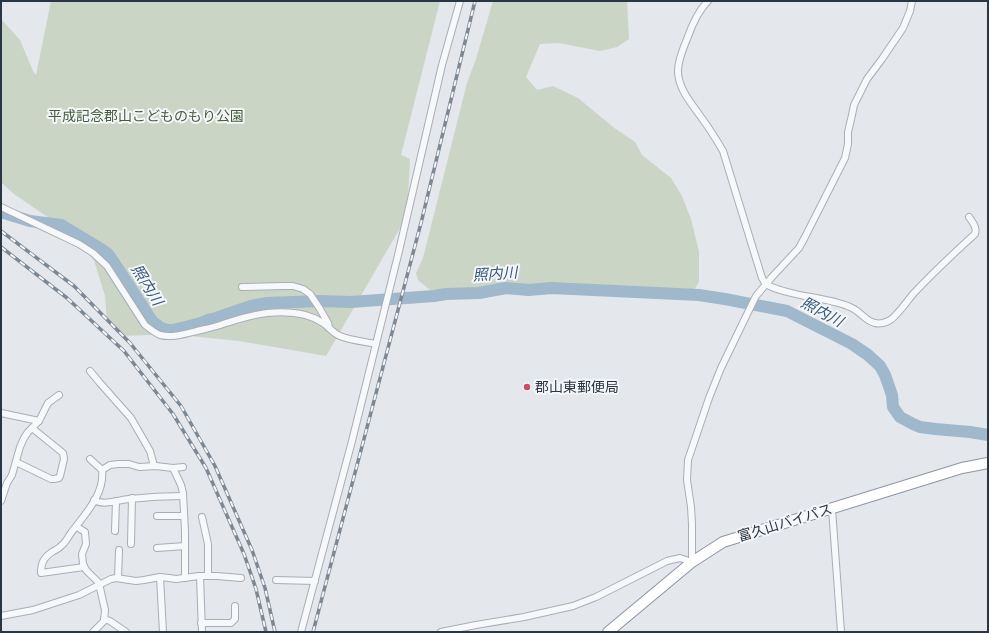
<svg xmlns="http://www.w3.org/2000/svg" width="989" height="633" viewBox="0 0 989 633" font-family="Karla,'Noto Sans JP',sans-serif">
	<style>
		.green { fill: #cad5c5 }
		.lines { fill: none; stroke-linecap: round; stroke-linejoin: round }
		.river { stroke: #a0b8cb; stroke-width: 12 }
		.minor-casing { stroke: #a9aeb6; stroke-width: 8 }
		.trunk-casing { stroke: #8b96a2; stroke-width: 12 }
		.minor { stroke: #f7f8fa; stroke-width: 6 }
		.trunk { stroke: #fff; stroke-width: 10 }
		.rail-casing { stroke: #7d8895; stroke-width: 3.5 }
		.rail { stroke: #f4f6f9; stroke-width: 2; stroke-dasharray: 6; stroke-linecap: butt }
		.poi-dot { fill: #ce4b69; stroke: #f4f6f9; stroke-width: 1.5 }
		.labels { text-anchor: middle; dominant-baseline: central; stroke-width: 4; stroke-linejoin: round; paint-order: stroke }
		.park-label { font-size: 14px; fill: #436039; stroke: #f4f6f9 }
		.poi-label { font-size: 14px; fill: #2b3644; stroke: #f4f6f9; text-anchor: start }
		.street-label { font-size: 14px; fill: #2b3644; stroke: #f4f6f9 }
		.water-label { font-size: 15px; font-style: italic; fill: #355878; stroke: #f4f6f9 }
	</style>
	<rect width="100%" height="100%" fill="#e4e7ec"/>
	<g class="green">
		<path d="M 51,1 L 440,1 L 401,155 L 410,159 L 407,216 L 326,356 L 239,341 L 171,334 L 123,336 L 107,322 L 105,296 L 93,257 L 79,236 L 46,216 L 14,194 L 1,182 L 1,19 L 20,40 L 33,71 L 36,75 Z"/>
		<path d="M 493,1 L 627,1 L 629,39 L 617,47 L 600,51 L 559,43 L 540,44 L 526,77 L 537,90 L 553,86 L 578,98 L 613,127 L 635,142 L 642,155 L 671,178 L 682,196 L 691,219 L 699,252 L 699,282 L 692,293 L 642,288 L 554,283 L 516,286 L 462,294 L 430,290 L 418,280 L 416,273 L 423,258 L 467,83 L 476,59 Z"/>
	</g>
	<g class="lines">
		<path class="river" d="M 1,213 L 4,213 L 30,221 L 61,225 L 101,249 L 108,254 L 113,261 L 143,307 L 150,318 L 154,323 L 161,328 L 168,330 L 173,330 L 201,323 L 208,320 L 213,319 L 251,306 L 267,303 L 320,301 L 351,302 L 434,296 L 446,294 L 479,293 L 506,288 L 529,290 L 551,288 L 699,295 L 725,299 L 787,311 L 852,344 L 868,355 L 880,366 L 885,375 L 892,395 L 893,407 L 900,417 L 913,424 L 920,427 L 935,429 L 970,432 L 988,435"/>
		<g class="minor-casing">
			<g id="minor">
				<path d="M 708,1 C 698,11 692,25 687,39 C 683,49 678,60 678,71 C 678,89 692,104 701,117 C 709,128 716,139 723,151 L 762,278 C 763,279 764,282 765,283 C 770,289 803,296 811,297 C 822,299 843,303 852,308 C 861,312 865,321 875,323 C 879,324 886,323 890,320 C 897,316 907,301 914,293 C 933,273 954,253 975,234 C 977,227 973,223 969,217"/>
				<path d="M 1,207 L 79,244 L 93,253 L 107,266 L 145,325 C 150,329 155,333 160,335 C 172,338 185,334 197,331 C 205,329 215,327 223,324 C 239,319 250,315 267,313 C 287,311 307,312 323,323 C 329,327 333,333 340,336 C 349,340 366,342 376,344"/>
				<path d="M 242,287 L 284,286 L 293,286 L 303,289 L 310,294 L 320,309 L 328,323 L 329,328"/>
				<path d="M 90,371 L 100,383 L 131,418 L 150,451 L 154,466"/>
				<path d="M 1,413 L 39,421"/>
				<path d="M 16,462 L 51,479 L 54,479 L 59,478 L 60,476 L 64,459 L 63,453 L 32,428"/>
				<path d="M 173,468 L 181,485 L 183,493 L 185,531 L 185,578"/>
				<path d="M 102,470 L 110,465 L 118,464 L 129,464 L 139,467 L 156,466 L 173,468 L 183,467"/>
				<path d="M 94,500 C 104,506 118,500 129,499 C 147,497 165,496 183,496"/>
				<path d="M 1,501 L 7,483 L 12,475 L 20,447 L 24,438 L 28,432 L 39,421 L 48,403 L 59,395"/>
				<path d="M 832,509 L 841,632"/>
				<path d="M 157,516 L 184,516"/>
				<path d="M 202,517 L 208,544 L 208,576"/>
				<path d="M 77,527 L 85,532 L 86,544 L 82,554 L 83,564 L 86,570 L 98,582 L 100,588 L 105,610 L 104,621 L 93,632"/>
				<path d="M 115,531 L 116,501"/>
				<path d="M 131,544 L 132,498"/>
				<path d="M 157,548 L 185,546"/>
				<path d="M 84,567 L 41,573 C 41,564 43,558 52,552 C 55,550 59,549 62,545 C 66,542 68,537 71,533 C 85,514 105,494 102,470 L 90,459"/>
				<path d="M 200,576 L 202,632"/>
				<path d="M 160,577 L 163,632"/>
				<path d="M 118,578 L 119,550"/>
				<path d="M 276,580 L 315,581"/>
				<path d="M 1,616 L 33,610 L 79,595 L 111,579 L 116,578 L 136,581 L 144,580 L 160,577 L 169,578 L 176,579 L 199,576 L 217,576 L 241,578"/>
				<path d="M 104,619 L 110,621 L 126,632"/>
				<path d="M 201,623 L 231,623 L 235,619 L 235,606"/>
				<path d="M 301,632 L 352,441 L 399,251 L 442,65 L 460,1"/>
				<path d="M 441,632 L 476,625 L 524,617 L 573,606 L 596,597 L 667,561 L 680,558 L 692,562 L 692,524 L 691,507 L 687,480 L 688,460 L 709,398 L 721,368 L 752,304 L 756,296 L 772,277 L 799,248 L 805,237 L 845,158 L 848,144 L 848,132 L 852,115 L 854,105 L 867,79 L 882,59 L 903,28 L 910,11 L 912,1"/>
			</g>
		</g>
		<g class="trunk-casing">
			<path id="trunk" d="M 608,632 L 692,562 L 723,542 L 962,468 L 988,463"/>
		</g>
		<use href="#minor" class="minor"/>
		<use href="#trunk" class="trunk"/>
		<g class="rail-casing">
			<g id="rail">
				<path d="M 1,231 L 74,286 L 130,343 L 181,406 L 215,466 L 252,550 L 265,588 L 275,632"/>
				<path d="M 1,247 L 67,298 L 124,351 L 173,414 L 206,468 L 244,554 L 256,589 L 266,632"/>
				<path d="M 313,632 L 421,223 L 475,1"/>
			</g>
		</g>
		<use href="#rail" class="rail"/>
	</g>
	<circle class="poi-dot" cx="527" cy="387" r="4"/>
	<g class="labels">
		<g class="park-label">
			<text x="146" y="116">平成記念郡山こどものもり公園</text>
		</g>
		<g class="poi-label">
			<text x="535" y="387">郡山東郵便局</text>
		</g>
		<g class="street-label">
			<text transform="translate(785 523) rotate(-17)">富久山バイパス</text>
		</g>
		<g class="water-label">
			<text transform="translate(495 274) rotate(-4)">照内川</text>
			<text transform="translate(147 285) rotate(58)">照内川</text>
			<text transform="translate(822 312) rotate(28)">照内川</text>
		</g>
	</g>
	<rect width="989" height="633" fill="none" stroke="#2b3644" stroke-width="4"/>
</svg>
